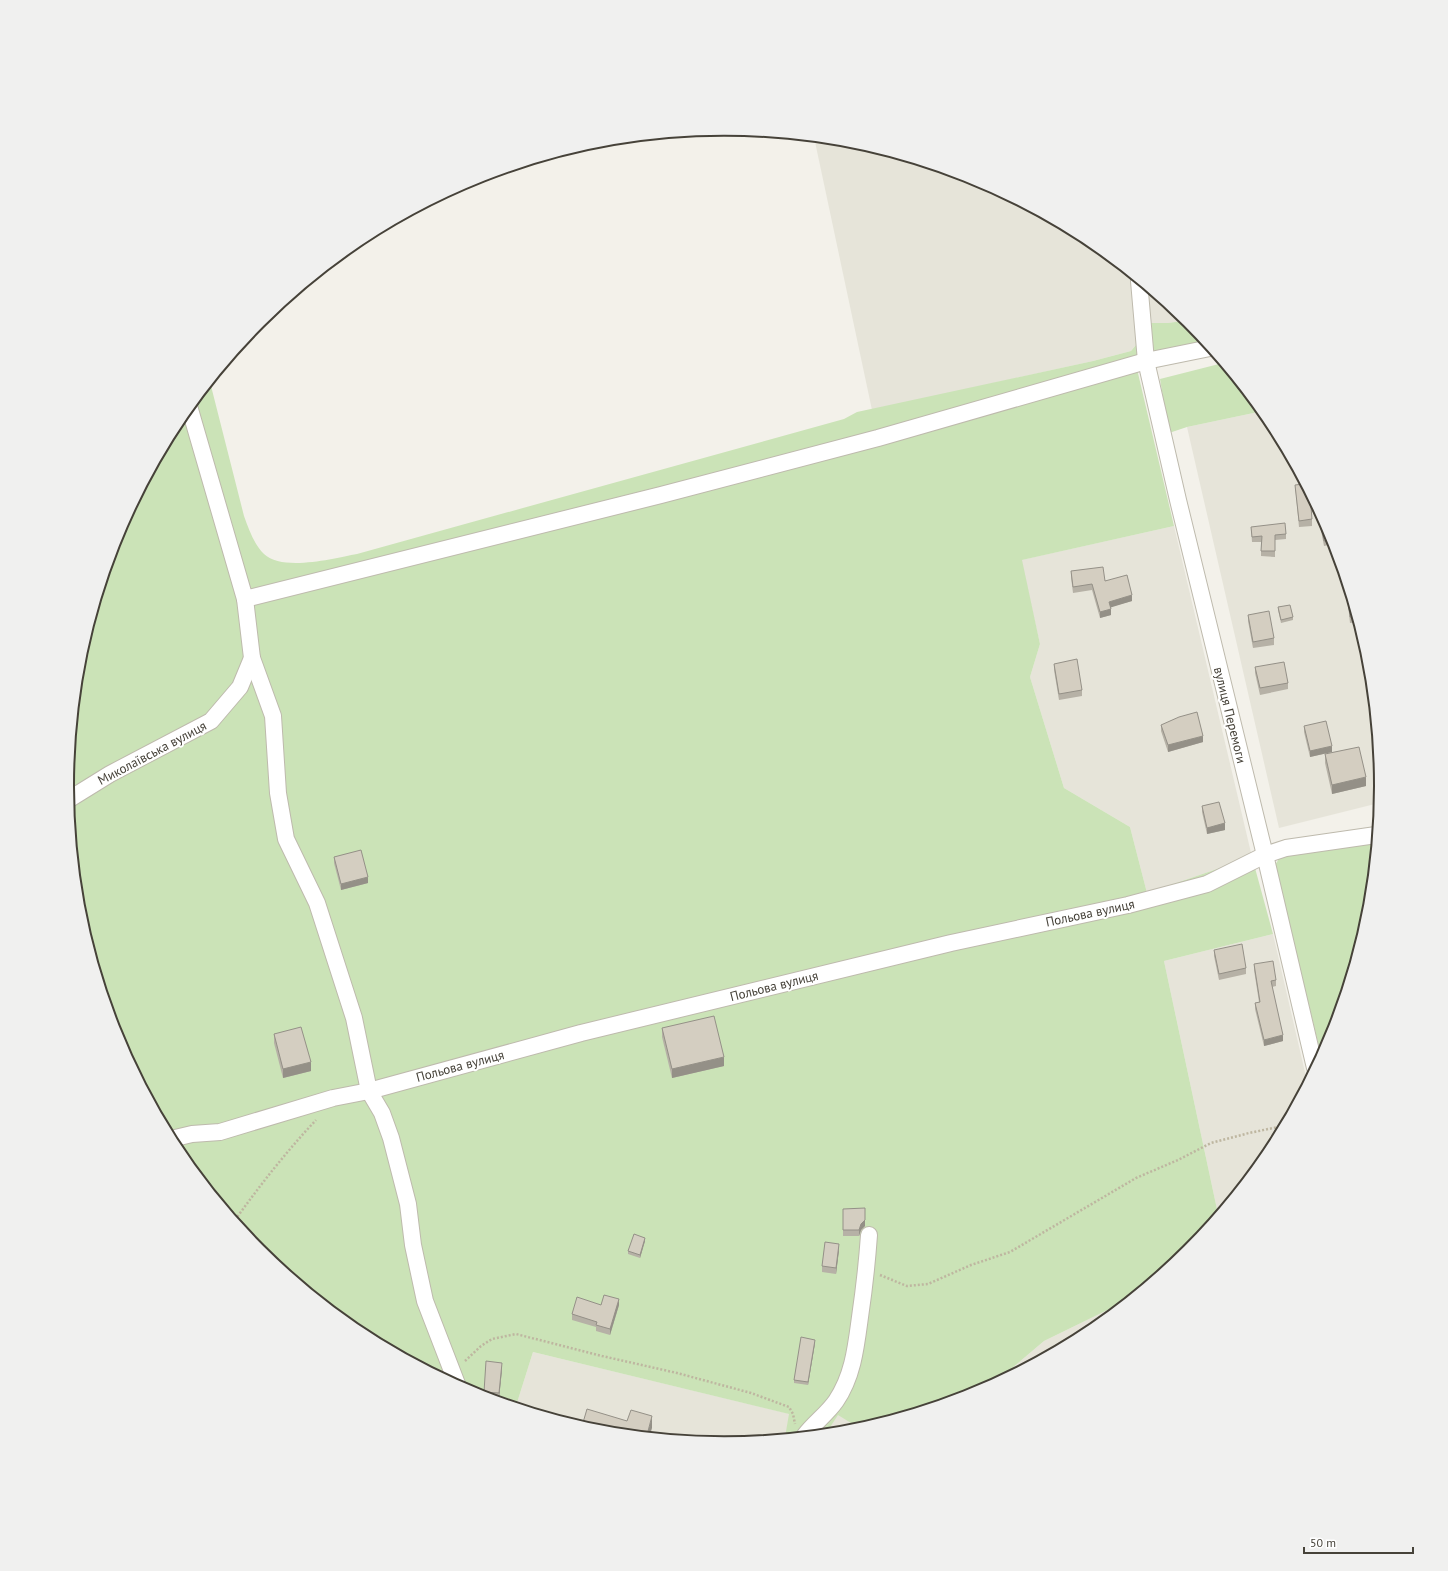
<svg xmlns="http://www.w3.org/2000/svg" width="1448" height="1571" viewBox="0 0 1448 1571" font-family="'PT Sans',sans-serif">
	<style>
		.residential { fill: #e6e4d9 }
		.green { fill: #cbe3b7 }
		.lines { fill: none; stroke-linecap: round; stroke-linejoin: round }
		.street-casing { stroke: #bebaad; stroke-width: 18 }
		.path { stroke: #beb6a0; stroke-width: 2.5; stroke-dasharray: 2 2; stroke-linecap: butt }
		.street { stroke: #fff; stroke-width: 16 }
		.wall { fill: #b6b1a6 }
		.shaded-wall { fill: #949087 }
		.building { fill: #d4cec1; stroke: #949087 }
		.labels { text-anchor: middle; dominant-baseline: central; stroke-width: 4; stroke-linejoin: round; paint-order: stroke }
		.street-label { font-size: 13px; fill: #464239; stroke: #fff }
		.rim { fill: none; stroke: #464239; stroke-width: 2 }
	</style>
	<rect width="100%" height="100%" fill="#f3f1ea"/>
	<g class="residential">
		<path d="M 814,137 L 852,141 L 976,179 L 1089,239 L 1132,274 L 1136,345 L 1131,351 L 1093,361 L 872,410 Z"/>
		<path d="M 1145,285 L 1182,316 L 1182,321 L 1168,323 L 1148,323 Z"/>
		<path d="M 1263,411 L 1270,421 L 1331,534 L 1368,658 L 1381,786 L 1379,803 L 1279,828 L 1187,427 Z"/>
		<path d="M 1174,526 L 1252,857 L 1147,893 L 1130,827 L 1064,788 L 1030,677 L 1040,644 L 1021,560 Z"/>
		<path d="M 1273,934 L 1307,1081 L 1270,1151 L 1218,1214 L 1164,961 Z"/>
		<path d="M 1128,1300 L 1089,1332 L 998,1380 L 1044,1341 Z"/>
		<path d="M 533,1352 L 790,1414 L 785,1437 L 724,1442 L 596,1430 L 516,1406 Z"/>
		<path d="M 838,1414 L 859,1428 L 852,1430 L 827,1432 Z"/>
	</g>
	<g class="green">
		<path d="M 1132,274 L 1145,285 L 1148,323 L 1168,323 L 1182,321 L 1182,316 L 1189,321 L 1212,350 L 1137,369 L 1174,526 L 1022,560 L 1040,644 L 1030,677 L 1064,788 L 1130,827 L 1147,893 L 1252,857 L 1273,934 L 1164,961 L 1218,1214 L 1188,1250 L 1128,1300 L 1044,1341 L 998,1380 L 975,1393 L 859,1428 L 838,1415 L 827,1432 L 785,1437 L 789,1414 L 533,1352 L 516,1406 L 472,1392 L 359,1332 L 259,1250 L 178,1150 L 117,1037 L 80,913 L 67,785 L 80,657 L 117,534 L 178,420 L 210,382 L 244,516 C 249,530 254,544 264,554 C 283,572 335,558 357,554 L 844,419 L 857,412 L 1093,361 L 1131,351 L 1136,345 Z"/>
		<path d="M 1223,363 L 1263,411 L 1187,427 L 1169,433 L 1160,379 Z"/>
		<path d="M 1376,839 L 1368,914 L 1331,1037 L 1321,1055 L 1275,865 L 1282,854 Z"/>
	</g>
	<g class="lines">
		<g class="street-casing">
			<g id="street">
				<path d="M 1139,281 L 1146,361 L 1178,500 L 1265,855 L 1315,1068"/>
				<path d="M 189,406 L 245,599 L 661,495 L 878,438 L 1146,361 L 1210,348"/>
				<path d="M 245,599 L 252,658 L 273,716 L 278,793 L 286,839 L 317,903 L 354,1018 L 369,1091 L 382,1113 L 391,1138 L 408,1204 L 413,1245 L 425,1301 L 457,1384"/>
				<path d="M 68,800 L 110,774 L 211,721 L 240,687 L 252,658"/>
				<path d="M 171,1139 L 192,1134 L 220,1132 L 333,1098 L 369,1091 L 581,1033 L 951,943 L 1128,905 L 1207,884 L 1265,855 L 1286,848 L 1376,835"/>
				<path d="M 805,1435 C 814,1423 827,1414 836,1401 C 853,1376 856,1347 860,1317 C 864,1290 867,1263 869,1235"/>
			</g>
		</g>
		<g class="path">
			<path d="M 235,1220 C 261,1184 286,1152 316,1120"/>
			<path d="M 880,1275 L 907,1286 L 928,1284 L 971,1265 L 1010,1252 L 1136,1178 L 1178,1160 L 1211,1143 L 1249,1133 L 1283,1126"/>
			<path d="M 465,1361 L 481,1346 L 492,1339 L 516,1334 L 602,1356 L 677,1373 L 751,1393 L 789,1407 L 793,1414 L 795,1424"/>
		</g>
		<use href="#street" class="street"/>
	</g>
	<g class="wall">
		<path d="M 1295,485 L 1312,519 L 1312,526 L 1299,527 Z"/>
		<path d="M 1319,514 L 1331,534 L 1334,544 L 1324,546 L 1319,520 Z"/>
		<path d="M 1251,527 L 1286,534 L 1286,539 L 1275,540 L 1275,557 L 1261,556 L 1261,542 L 1252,542 Z"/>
		<path d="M 1071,571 L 1105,581 L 1132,601 L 1110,607 L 1111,615 L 1100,618 L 1092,590 L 1073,593 L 1071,577 Z"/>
		<path d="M 1347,589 L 1348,589 L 1358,622 L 1350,623 L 1347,595 Z"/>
		<path d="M 1278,607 L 1293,617 L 1293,620 L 1281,623 L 1278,610 Z"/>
		<path d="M 1248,615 L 1274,638 L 1274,645 L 1253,648 L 1248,621 Z"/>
		<path d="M 1054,664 L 1082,690 L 1082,696 L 1059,700 L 1054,670 Z"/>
		<path d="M 1255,667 L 1288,683 L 1288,689 L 1260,695 L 1255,673 Z"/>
		<path d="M 1161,725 L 1203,742 L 1168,752 L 1161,731 Z"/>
		<path d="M 1304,726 L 1332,752 L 1310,757 L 1304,732 Z"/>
		<path d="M 1376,740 L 1376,739 L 1379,762 L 1378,762 L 1376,746 Z"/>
		<path d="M 1325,754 L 1366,786 L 1332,794 L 1325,763 Z"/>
		<path d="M 1202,806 L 1225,830 L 1207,834 L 1202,812 Z"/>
		<path d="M 334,857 L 368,883 L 341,890 L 334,863 Z"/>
		<path d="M 1214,950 L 1246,968 L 1246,974 L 1219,980 L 1214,956 Z"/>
		<path d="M 1254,964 L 1276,980 L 1276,986 L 1272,987 L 1283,1041 L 1264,1046 L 1255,1009 L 1255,1003 L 1259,1002 L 1254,970 Z"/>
		<path d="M 662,1028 L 724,1066 L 672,1078 L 662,1037 Z"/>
		<path d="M 274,1034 L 311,1071 L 283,1078 L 274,1043 Z"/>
		<path d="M 843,1209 L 865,1226 L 861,1230 L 859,1236 L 843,1236 Z"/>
		<path d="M 645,1241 L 640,1258 L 628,1254 L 628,1251 Z"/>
		<path d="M 839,1250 L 836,1274 L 822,1272 L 822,1266 Z"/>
		<path d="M 601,1305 L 619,1305 L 610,1335 L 596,1331 L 596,1327 L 572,1320 L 572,1314 Z"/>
		<path d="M 815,1343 L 808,1385 L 794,1383 L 794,1380 Z"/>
		<path d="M 502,1369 L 499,1399 L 493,1399 L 484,1396 L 484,1392 Z"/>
	</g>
	<g class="shaded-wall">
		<path d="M 1132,595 L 1132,601 L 1109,608 L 1109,602 Z"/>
		<path d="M 1111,609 L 1111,615 L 1100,618 L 1100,612 Z"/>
		<path d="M 1203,736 L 1203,742 L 1168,752 L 1168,745 Z"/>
		<path d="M 1332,746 L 1332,752 L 1310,757 L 1310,751 Z"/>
		<path d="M 1366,777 L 1366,786 L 1332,794 L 1332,785 Z"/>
		<path d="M 1225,823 L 1225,830 L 1207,834 L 1207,828 Z"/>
		<path d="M 368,877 L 368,883 L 341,890 L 341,884 Z"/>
		<path d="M 1283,1035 L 1283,1041 L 1264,1046 L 1264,1040 Z"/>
		<path d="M 724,1057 L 724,1066 L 672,1078 L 672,1069 Z"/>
		<path d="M 311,1062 L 311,1071 L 283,1078 L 283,1069 Z"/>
		<path d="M 865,1220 L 865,1226 L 861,1230 L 859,1236 L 859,1230 L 861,1224 Z"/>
		<path d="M 645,1238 L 645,1241 L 640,1258 L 640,1255 Z"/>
		<path d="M 839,1244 L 839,1250 L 836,1274 L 836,1268 Z"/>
		<path d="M 619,1299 L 619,1305 L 610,1335 L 610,1329 Z"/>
		<path d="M 815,1340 L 815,1343 L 808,1385 L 808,1382 Z"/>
		<path d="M 502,1363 L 502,1369 L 499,1399 L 499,1393 Z"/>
		<path d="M 652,1416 L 652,1428 L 650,1435 L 647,1435 Z"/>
	</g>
	<g class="building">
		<path d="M 1304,484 L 1310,495 L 1312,519 L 1299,521 L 1295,485 Z"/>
		<path d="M 1319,514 L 1320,514 L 1331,534 L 1333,539 L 1324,541 Z"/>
		<path d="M 1285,523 L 1286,534 L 1275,535 L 1275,551 L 1261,551 L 1262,536 L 1252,537 L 1251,527 Z"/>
		<path d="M 1103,567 L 1105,581 L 1127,575 L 1132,595 L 1109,602 L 1111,609 L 1100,612 L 1092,584 L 1073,587 L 1071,571 Z"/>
		<path d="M 1347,589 L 1348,589 L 1356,617 L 1350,617 Z"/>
		<path d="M 1290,605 L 1293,617 L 1281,620 L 1278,607 Z"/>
		<path d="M 1269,611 L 1274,638 L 1253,642 L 1248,615 Z"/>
		<path d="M 1077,659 L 1082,690 L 1059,694 L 1054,664 Z"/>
		<path d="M 1284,662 L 1288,683 L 1260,688 L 1255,667 Z"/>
		<path d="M 1197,712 L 1203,736 L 1168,745 L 1161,725 L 1179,717 Z"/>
		<path d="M 1326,721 L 1332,746 L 1310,751 L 1304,726 Z"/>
		<path d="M 1359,747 L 1366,777 L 1332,785 L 1325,754 Z"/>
		<path d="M 1219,802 L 1225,823 L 1207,828 L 1202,806 Z"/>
		<path d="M 361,850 L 368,877 L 341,884 L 334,857 Z"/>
		<path d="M 1242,944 L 1246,968 L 1219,974 L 1214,950 Z"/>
		<path d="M 1273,961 L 1276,980 L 1271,981 L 1283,1035 L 1264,1040 L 1255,1003 L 1260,1002 L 1254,964 Z"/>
		<path d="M 714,1016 L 724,1057 L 672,1069 L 662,1028 Z"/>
		<path d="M 301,1027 L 311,1062 L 283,1069 L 274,1034 Z"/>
		<path d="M 865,1208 L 865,1220 L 861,1224 L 859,1230 L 843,1230 L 843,1209 Z"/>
		<path d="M 634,1234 L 645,1238 L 640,1255 L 628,1251 Z"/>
		<path d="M 825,1242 L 839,1244 L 836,1268 L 822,1266 Z"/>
		<path d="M 604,1295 L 619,1299 L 610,1329 L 596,1325 L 597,1322 L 572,1314 L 577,1297 L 601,1305 Z"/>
		<path d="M 801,1337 L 815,1340 L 808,1382 L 794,1380 Z"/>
		<path d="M 486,1361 L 502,1363 L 499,1393 L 484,1392 Z"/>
		<path d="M 587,1409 L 627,1421 L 631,1410 L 652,1416 L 647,1435 L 596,1430 L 582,1426 Z"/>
	</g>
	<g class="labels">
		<g class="street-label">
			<text transform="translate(1230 715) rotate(76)">вулиця Перемоги</text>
			<text transform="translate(152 753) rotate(-28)">Миколаївська вулиця</text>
			<text transform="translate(1090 913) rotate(-12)">Польова вулиця</text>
			<text transform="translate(774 986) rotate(-14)">Польова вулиця</text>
			<text transform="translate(460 1066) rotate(-15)">Польова вулиця</text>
		</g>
	</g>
	<path d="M0 0H1448V1571H0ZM74 786a650 650 0 1 1 1300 0a650 650 0 1 1-1300 0Z" fill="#f0f0ef" fill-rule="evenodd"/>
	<path class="rim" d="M74 786a650 650 0 1 1 1300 0a650 650 0 1 1-1300 0Z"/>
	<path d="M1304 1547v6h109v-6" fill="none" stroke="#464239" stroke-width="2"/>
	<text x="1310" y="1547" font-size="12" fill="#464239" stroke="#ffffff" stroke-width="3" paint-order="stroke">50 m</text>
</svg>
